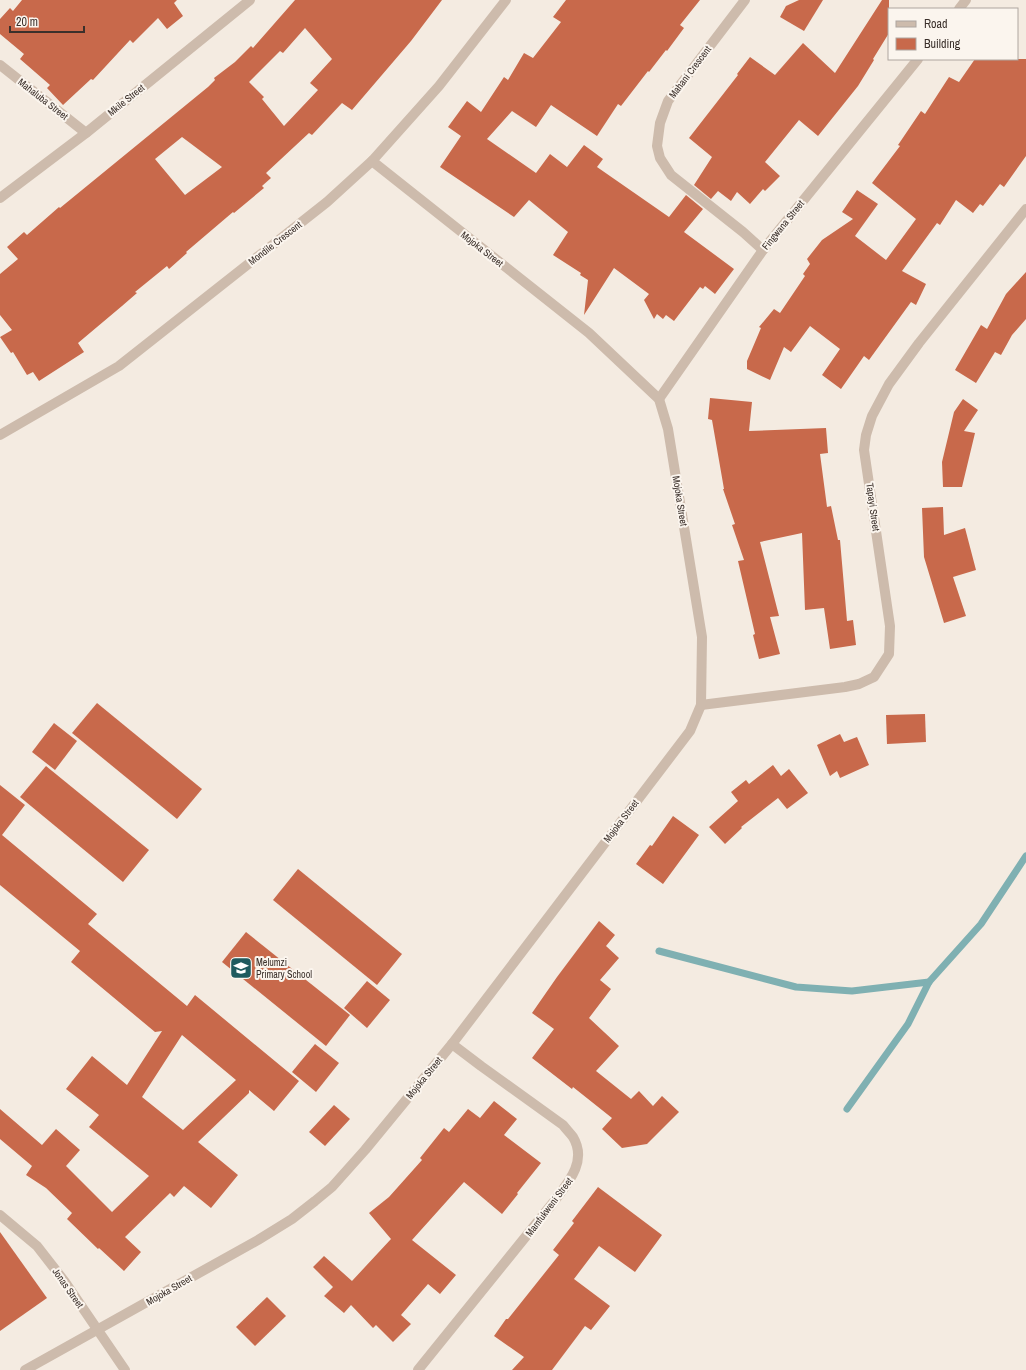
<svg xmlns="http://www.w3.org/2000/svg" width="1026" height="1370" viewBox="0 0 1026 1370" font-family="'Archivo Narrow',sans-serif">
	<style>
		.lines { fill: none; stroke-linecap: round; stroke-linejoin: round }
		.stream { stroke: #7fb0b2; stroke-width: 7 }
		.building { fill: #c8694b; fill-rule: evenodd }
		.street { stroke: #cdbbac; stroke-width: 10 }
		.labels { text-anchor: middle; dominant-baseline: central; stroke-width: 4; stroke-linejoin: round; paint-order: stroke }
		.street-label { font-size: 10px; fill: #3b302b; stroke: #fbf5ee }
		.poi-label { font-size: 10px; fill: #3b302b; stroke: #fbf5ee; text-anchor: start }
	</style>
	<rect width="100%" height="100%" fill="#f4ebe1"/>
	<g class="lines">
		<g class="stream">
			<path d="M 659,951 L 796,987 L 852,991 L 929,982"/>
			<path d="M 847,1109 L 908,1024 L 929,982 L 981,924 L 1026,856"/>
		</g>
	</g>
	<g class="building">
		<path d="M 22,0 L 177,0 L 174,3 L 183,16 L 167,29 L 158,18 L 133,43 L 130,40 L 93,80 L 91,79 L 63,105 L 47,88 L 50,85 L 20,59 L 24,54 L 0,34 L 0,19 L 10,8 L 13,11 Z"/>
		<path d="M 295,0 L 442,0 L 411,41 L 352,110 L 342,103 L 312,135 L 309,133 L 266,173 L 271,178 L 262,186 L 264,188 L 234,213 L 233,212 L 186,252 L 187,253 L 169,269 L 167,266 L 135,292 L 137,293 L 122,306 L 78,343 L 84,352 L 39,381 L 33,372 L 27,375 L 13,352 L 11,353 L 0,337 L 12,330 L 0,315 L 0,274 L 18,259 L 7,247 L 24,232 L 27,235 L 59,207 L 60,208 L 208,87 L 215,80 L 214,78 L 235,62 L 251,46 L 253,48 ZM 305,28 L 332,59 L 310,83 L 318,90 L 284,126 L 262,99 L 264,97 L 249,82 L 280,51 L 283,53 ZM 182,137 L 222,167 L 185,195 L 155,159 Z"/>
		<path d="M 566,0 L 700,0 L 680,25 L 684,28 L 667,51 L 666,50 L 649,72 L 648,71 L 621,106 L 618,104 L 597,136 L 551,105 L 536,127 L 512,111 L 487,139 L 536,173 L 550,154 L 567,167 L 584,145 L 603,159 L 597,167 L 669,217 L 686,195 L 703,209 L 684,232 L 734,269 L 715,294 L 705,286 L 703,289 L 700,287 L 674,321 L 666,315 L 663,319 L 657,314 L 654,319 L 644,300 L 649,294 L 614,268 L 584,315 L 588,280 L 580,275 L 581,273 L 553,255 L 568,232 L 529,200 L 514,217 L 440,167 L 461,136 L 448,127 L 467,101 L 481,112 L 504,77 L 508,80 L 524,53 L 533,58 L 561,22 L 553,17 Z"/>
		<path d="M 799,0 L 823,0 L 804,31 L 780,17 L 786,6 Z"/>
		<path d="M 882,0 L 889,0 L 889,33 L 873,59 L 874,60 L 858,86 L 818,136 L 799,120 L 765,162 L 780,176 L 765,191 L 763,189 L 750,204 L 737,192 L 731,201 L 718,191 L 711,199 L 694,185 L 712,157 L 689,138 L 738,75 L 737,74 L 750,57 L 775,75 L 803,43 L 835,73 Z"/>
		<path d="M 975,59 L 1026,59 L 1026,156 L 1004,187 L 1000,184 L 983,206 L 980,204 L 973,213 L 956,200 L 940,225 L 937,223 L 902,271 L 926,284 L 916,305 L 911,302 L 869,360 L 864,356 L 841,389 L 822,375 L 840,349 L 810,326 L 791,352 L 784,347 L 770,380 L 747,369 L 747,361 L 761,328 L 759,327 L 774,309 L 780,313 L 805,276 L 803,274 L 810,264 L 807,259 L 822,240 L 853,219 L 842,212 L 857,190 L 878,204 L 855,236 L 886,260 L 916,219 L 872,183 L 900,146 L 898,145 L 921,111 L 925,114 L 949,77 L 959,82 Z"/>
		<path d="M 1026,272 L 1026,319 L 1012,335 L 1001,355 L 995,352 L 976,383 L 955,370 L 981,325 L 987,329 L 1006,294 Z"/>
		<path d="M 710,398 L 752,402 L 749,431 L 826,428 L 828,453 L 820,454 L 827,507 L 831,506 L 838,540 L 840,540 L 847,621 L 853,620 L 856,645 L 830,649 L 824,608 L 805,610 L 802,533 L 760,542 L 779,616 L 770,617 L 780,654 L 759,659 L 753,635 L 755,634 L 738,561 L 744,560 L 732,525 L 735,524 L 723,489 L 724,489 L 712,420 L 708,419 Z"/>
		<path d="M 963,399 L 978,410 L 964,431 L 975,433 L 962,487 L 943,487 L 942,462 L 954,412 Z"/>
		<path d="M 943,507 L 944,535 L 965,528 L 976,570 L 953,577 L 966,616 L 944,623 L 924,557 L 922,508 Z"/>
		<path d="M 97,703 L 202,789 L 177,819 L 72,733 Z"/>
		<path d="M 925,714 L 926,742 L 887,744 L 886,715 Z"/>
		<path d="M 54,723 L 77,741 L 55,770 L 32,752 Z"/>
		<path d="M 840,734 L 844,742 L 857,737 L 869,765 L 840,778 L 837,771 L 830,776 L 817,745 Z"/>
		<path d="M 773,765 L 781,776 L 789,769 L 808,793 L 787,809 L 778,798 L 741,827 L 742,828 L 725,844 L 709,827 L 738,801 L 731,792 L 746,780 L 749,784 Z"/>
		<path d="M 46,766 L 149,850 L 123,882 L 20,797 Z"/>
		<path d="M 0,785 L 25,805 L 2,835 L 97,914 L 88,924 L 187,1006 L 195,995 L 299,1081 L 274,1111 L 249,1090 L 249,1093 L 198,1142 L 238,1175 L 211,1208 L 184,1186 L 174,1197 L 170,1193 L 125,1237 L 141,1252 L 124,1271 L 99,1248 L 98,1249 L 67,1219 L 72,1213 L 46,1188 L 26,1175 L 32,1166 L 0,1139 L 0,1109 L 42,1145 L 56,1129 L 80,1150 L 66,1166 L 112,1212 L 149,1176 L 89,1127 L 99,1115 L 66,1089 L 92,1056 L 127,1085 L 162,1031 L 155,1032 L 71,962 L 80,951 L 0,885 ZM 182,1035 L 236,1080 L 183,1130 L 142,1097 Z"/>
		<path d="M 673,816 L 699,835 L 663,884 L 636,864 L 650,845 L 652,846 Z"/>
		<path d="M 298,869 L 402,954 L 377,985 L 273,900 Z"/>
		<path d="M 599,921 L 615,935 L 606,946 L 619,958 L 600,980 L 611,989 L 589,1018 L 619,1046 L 596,1071 L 631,1099 L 639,1091 L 653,1106 L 662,1096 L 679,1112 L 647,1144 L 622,1148 L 602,1129 L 612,1118 L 573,1087 L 572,1089 L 532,1058 L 554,1029 L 532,1013 L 557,977 Z"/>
		<path d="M 246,932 L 350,1015 L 326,1046 L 222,962 Z"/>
		<path d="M 367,981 L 390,1000 L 367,1028 L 344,1008 Z"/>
		<path d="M 315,1044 L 339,1063 L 316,1092 L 292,1072 Z"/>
		<path d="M 494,1101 L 517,1119 L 504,1135 L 541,1163 L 517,1193 L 518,1194 L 502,1214 L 464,1182 L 412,1240 L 456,1275 L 440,1294 L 428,1284 L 401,1315 L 411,1324 L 393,1342 L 376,1325 L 373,1328 L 351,1305 L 344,1313 L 324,1296 L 333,1287 L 313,1267 L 324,1256 L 352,1281 L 391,1239 L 369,1213 L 389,1197 L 422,1160 L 420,1158 L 444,1128 L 449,1132 L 468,1109 L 480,1118 Z"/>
		<path d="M 334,1105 L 350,1119 L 325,1146 L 309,1132 Z"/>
		<path d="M 598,1187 L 662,1235 L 635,1272 L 599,1246 L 574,1279 L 610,1306 L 591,1330 L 585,1326 L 552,1370 L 512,1370 L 524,1357 L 494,1336 L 506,1319 L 508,1319 L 559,1255 L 553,1250 L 574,1223 L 572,1221 Z"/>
		<path d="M 0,1232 L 47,1298 L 0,1331 Z"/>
		<path d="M 267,1297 L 286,1316 L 255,1346 L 236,1327 Z"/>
	</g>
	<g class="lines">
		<g class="street">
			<path d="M 745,0 L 668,101 L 660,123 L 657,146 L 660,158 L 671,175 L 743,232 L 763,250"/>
			<path d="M 959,9 L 966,0"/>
			<path d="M 0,65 L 86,133"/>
			<path d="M 0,198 L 86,133 L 250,0"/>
			<path d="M 659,399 L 763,250 L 918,59"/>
			<path d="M 0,435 L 119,366 L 327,202 L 372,161 L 439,86 L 506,0"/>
			<path d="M 701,705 L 845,687 L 859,684 L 874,677 L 889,654 L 890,626 L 864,450 L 866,435 L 872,416 L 889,384 L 919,343 L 1026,209"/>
			<path d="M 0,1215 L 37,1246 L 65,1282 L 125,1370"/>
			<path d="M 25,1370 L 258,1240 L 292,1219 L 315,1201 L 332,1187 L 365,1150 L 452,1044 L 690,731 L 701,705 L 702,637 L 668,429 L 659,399 L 589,333 L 372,161"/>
			<path d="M 418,1370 L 552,1204 C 567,1184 588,1162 573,1137 C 570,1133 566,1129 563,1125 L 481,1066 L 452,1044"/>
		</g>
	</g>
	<defs>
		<g id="school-square" transform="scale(1.15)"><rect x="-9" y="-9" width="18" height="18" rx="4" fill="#1f5a5e" stroke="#fbf5ee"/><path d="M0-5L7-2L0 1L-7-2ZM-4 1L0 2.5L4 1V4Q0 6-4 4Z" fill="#fff"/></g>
	</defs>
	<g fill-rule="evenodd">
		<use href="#school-square" x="241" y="968"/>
	</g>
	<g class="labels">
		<g class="street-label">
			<text transform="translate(690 72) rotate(-53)">Mahani Crescent</text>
			<text transform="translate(43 99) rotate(38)">Mahaluba Street</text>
			<text transform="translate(126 100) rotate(-39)">Mkile Street</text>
			<text transform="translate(783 225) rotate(-51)">Fingwana Street</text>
			<text transform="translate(275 243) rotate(-38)">Mondile Crescent</text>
			<text transform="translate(482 249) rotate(38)">Mojoka Street</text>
			<text transform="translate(680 501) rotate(81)">Mojoka Street</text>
			<text transform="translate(873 507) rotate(82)">Tapayi Street</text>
			<text transform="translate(621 821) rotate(-53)">Mojoka Street</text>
			<text transform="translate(424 1078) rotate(-51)">Mojoka Street</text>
			<text transform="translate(549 1207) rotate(-53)">Mamfukweni Street</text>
			<text transform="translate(68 1288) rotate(55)">Jonas Street</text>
			<text transform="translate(169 1290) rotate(-30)">Mojoka Street</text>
		</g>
		<g class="poi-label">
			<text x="256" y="962">Melumzi<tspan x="256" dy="12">Primary School</tspan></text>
		</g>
	</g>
	<rect x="888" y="8" width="130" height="52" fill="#fbf5ee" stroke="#aea6a0"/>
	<rect x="896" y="21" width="20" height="6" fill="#cdbbac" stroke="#aea6a0"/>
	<text x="924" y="28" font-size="12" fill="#3b302b">Road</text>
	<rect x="896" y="38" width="20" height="12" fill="#c8694b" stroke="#aea6a0"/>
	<text x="924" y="48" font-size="12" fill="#3b302b">Building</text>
	<path d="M10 26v6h74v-6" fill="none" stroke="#3b302b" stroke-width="2"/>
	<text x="16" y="26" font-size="12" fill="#3b302b" stroke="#fbf5ee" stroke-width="3" paint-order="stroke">20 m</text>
</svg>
